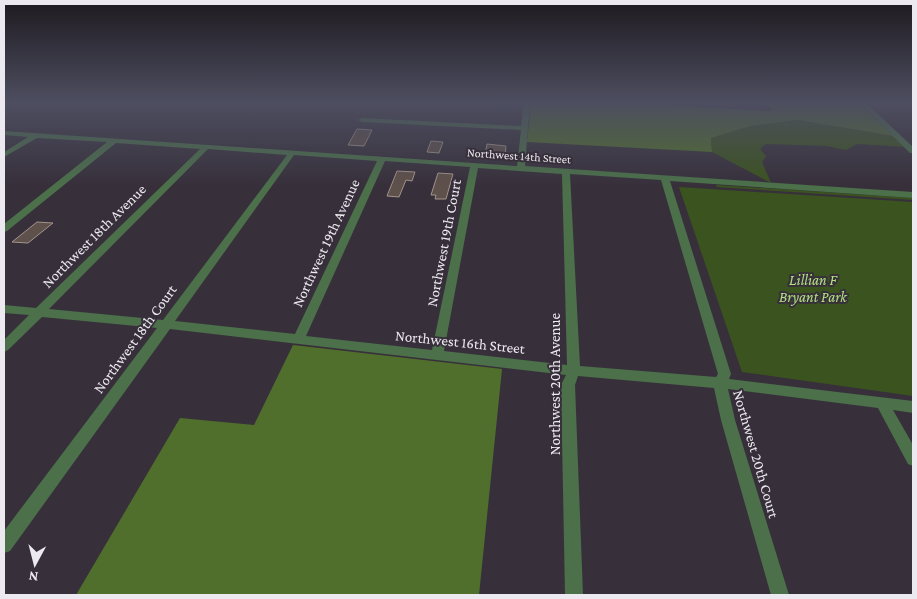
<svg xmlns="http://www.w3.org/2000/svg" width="917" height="599" viewBox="0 0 917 599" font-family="'Crimson Pro',serif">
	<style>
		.green { fill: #3b531f }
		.forest { fill: #516f2c }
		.building { fill: #5e504a; stroke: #a4948d }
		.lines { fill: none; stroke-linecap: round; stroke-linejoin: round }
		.street { fill: #4b704a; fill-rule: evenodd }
		.labels { text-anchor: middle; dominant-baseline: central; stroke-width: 4; stroke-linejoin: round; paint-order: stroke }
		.far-street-label { font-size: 12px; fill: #ede9f0; stroke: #37303b }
		.street-label { font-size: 15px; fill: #ede9f0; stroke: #37303b }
		.park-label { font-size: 15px; font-style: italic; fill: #b3e083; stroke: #37303b }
	</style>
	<rect width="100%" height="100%" fill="#37303b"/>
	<g class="green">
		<path d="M 797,120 L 893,136 L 905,147 L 857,144 L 846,150 L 826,146 L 766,144 L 760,149 L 766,156 L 762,162 L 771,183 L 712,152 L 711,138 L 751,126 Z"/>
		<path d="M 716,185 L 913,198 L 913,200 L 717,187 Z"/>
		<path d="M 679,187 L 913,202 L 913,396 L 742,372 Z"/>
	</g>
	<g class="forest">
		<path d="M 531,102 L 589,102 L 772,111 L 766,102 L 857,102 L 893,136 L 797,120 L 751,126 L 711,138 L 712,152 L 527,142 Z"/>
		<path d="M 293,345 L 502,369 L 479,595 L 76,595 L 180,418 L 254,425 Z"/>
	</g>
	<g class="building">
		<path d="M 357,129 L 372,130 L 364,146 L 348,145 Z"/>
		<path d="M 431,141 L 443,142 L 439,153 L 427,152 Z"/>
		<path d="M 487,144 L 506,146 L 505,157 L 485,156 Z"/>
		<path d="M 397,171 L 415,172 L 412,181 L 406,180 L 399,197 L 387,196 Z"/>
		<path d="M 438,173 L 453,174 L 446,199 L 435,199 L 436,195 L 431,195 Z"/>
		<path d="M 37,222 L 53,223 L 28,243 L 12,242 Z"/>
	</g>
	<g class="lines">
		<g class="street">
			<path d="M 524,102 L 530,102 L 525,166 L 913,192 L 913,198 L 670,181 L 731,374 L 729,379 L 913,401 L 913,413 L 893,410 L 913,445 L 913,466 L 908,464 L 878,408 L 728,389 L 735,420 L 789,595 L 771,595 L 721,420 L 714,388 L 578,376 L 575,385 L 583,595 L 565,595 L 561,385 L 566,375 L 170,329 L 10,551 L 4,553 L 4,531 L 157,328 L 42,317 L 8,350 L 4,352 L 4,340 L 29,315 L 4,313 L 4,305 L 36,308 L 200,149 L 116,143 L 7,231 L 4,232 L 4,224 L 107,142 L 37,138 L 4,157 L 4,152 L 28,137 L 4,135 L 4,131 L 517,166 L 521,130 L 362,122 L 358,120 L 362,118 L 521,126 ZM 208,149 L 287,155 L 163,320 L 49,309 ZM 294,155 L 377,161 L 295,334 L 175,321 ZM 385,161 L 470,167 L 432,350 L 306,336 ZM 478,168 L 562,174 L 567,365 L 444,351 ZM 570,174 L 661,180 L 718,374 L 716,377 L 580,366 Z"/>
			<path d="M 858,102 L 865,102 L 913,147 L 913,153 L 910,153 Z"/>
		</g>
	</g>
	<linearGradient id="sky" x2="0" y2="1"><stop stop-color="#1e1a20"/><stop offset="0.55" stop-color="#4d4e60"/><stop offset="1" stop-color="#4d4e60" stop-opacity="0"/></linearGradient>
	<rect width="917" height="186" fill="url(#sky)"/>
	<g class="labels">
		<g class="far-street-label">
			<text transform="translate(519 156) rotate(4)">Northwest 14th Street</text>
		</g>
		<g class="street-label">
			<text transform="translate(94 236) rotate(-45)">Northwest 18th Avenue</text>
			<text transform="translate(326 243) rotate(-65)">Northwest 19th Avenue</text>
			<text transform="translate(444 243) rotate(-79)">Northwest 19th Court</text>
			<text transform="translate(135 339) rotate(-54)">Northwest 18th Court</text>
			<text transform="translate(460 342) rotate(6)">Northwest 16th Street</text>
			<text transform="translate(555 384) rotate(-90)">Northwest 20th Avenue</text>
			<text transform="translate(756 454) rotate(74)">Northwest 20th Court</text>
		</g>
		<g class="park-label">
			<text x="813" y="280">Lillian F<tspan x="813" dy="17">Bryant Park</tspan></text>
		</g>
	</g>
	<rect width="917" height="599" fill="none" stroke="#ede9f0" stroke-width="10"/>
	<g transform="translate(35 564) rotate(187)" stroke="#37303b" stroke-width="4" paint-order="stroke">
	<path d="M0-4L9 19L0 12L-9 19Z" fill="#ede9f0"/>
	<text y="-8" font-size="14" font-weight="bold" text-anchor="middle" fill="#ede9f0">N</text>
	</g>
</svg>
